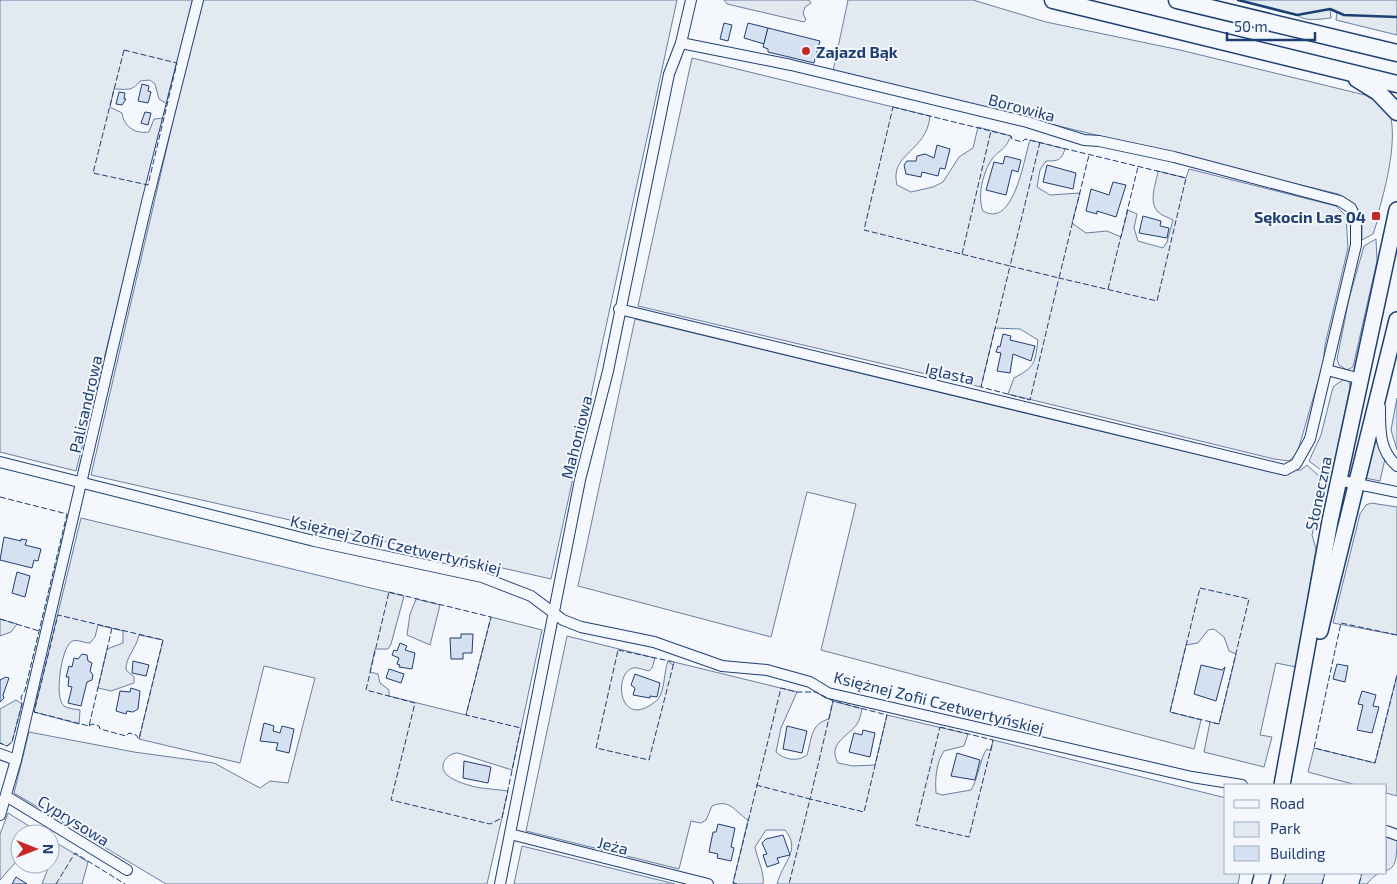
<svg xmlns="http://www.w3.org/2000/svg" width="1397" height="884" viewBox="0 0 1397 884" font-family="'Exo 2',sans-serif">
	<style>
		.green { fill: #e3e9f0; stroke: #687fa3 }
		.parking { fill: #e3e8f0; stroke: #687fa3 }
		.building { fill: #d5e0f0; stroke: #1d3f73 }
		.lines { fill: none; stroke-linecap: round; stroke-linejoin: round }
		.street-casing { stroke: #1d3f73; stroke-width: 12 }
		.secondary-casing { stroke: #1d3f73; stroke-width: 18 }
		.primary-casing { stroke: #1d3f73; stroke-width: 19 }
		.street { stroke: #f4f7fb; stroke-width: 10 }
		.secondary { stroke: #f4f7fb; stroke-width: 15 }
		.primary { stroke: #f4f7fb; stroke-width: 16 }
		.fence { stroke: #1d3f73; stroke-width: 1; stroke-dasharray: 6 2.5; stroke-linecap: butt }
		.wall { stroke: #1d3f73; stroke-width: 2.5 }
		.poi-dot { fill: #c62828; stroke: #f4f7fb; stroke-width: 2 }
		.labels { text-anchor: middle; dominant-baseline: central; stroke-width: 4; stroke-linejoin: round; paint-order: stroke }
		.poi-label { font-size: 16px; font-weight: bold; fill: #1d3f73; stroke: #f4f7fb; text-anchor: start }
		.street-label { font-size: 16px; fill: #1d3f73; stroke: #f4f7fb }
	</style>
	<rect width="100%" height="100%" fill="#f4f7fb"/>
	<g class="green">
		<path d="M 0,0 L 193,0 L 167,104 L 159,99 L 155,84 L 150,80 L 140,81 C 132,92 126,89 114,89 L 110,107 L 122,113 C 124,127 135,134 149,132 L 154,119 L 164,118 L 76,471 L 0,452 Z"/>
		<path d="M 201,0 L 677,0 L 551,579 L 91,475 Z"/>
		<path d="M 848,0 L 973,0 L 1046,22 L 1180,50 L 1365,95 C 1373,100 1384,105 1390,113 C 1397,141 1387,182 1379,210 L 1374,212 L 1373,219 L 1377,222 L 1373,234 L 1362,240 C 1362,214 1363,207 1338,194 L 833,71 Z"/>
		<path d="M 1238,0 L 1397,0 L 1397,35 L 1336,20 L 1337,12 L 1330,10 L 1331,18 C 1320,19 1305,22 1297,15 Z"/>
		<path d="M 692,58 L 930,116 C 927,152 889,153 897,185 L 911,192 L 933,187 L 943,182 L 959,157 L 973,148 L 978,127 L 1011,136 C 1004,152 1001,148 992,159 C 983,172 977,197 983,211 C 1014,229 1024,158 1030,140 L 1065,149 C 1061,161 1058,161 1046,161 L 1040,170 L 1037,187 L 1050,195 L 1080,193 L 1072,223 L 1086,233 L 1107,231 L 1121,237 L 1128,210 L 1137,214 L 1134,228 L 1138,241 L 1163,248 L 1167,242 L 1173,220 C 1168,217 1162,216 1158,212 C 1148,201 1156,184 1158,171 L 1186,178 L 1189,169 L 1336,206 L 1346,216 L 1348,248 L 1325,345 L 1323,364 L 1297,454 L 1289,461 L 1274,459 L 1008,394 L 1014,378 C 1035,367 1035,363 1038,340 L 1020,329 L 995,328 L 981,387 L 638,306 Z"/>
		<path d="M 1376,239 L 1377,261 L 1353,367 L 1347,370 L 1339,365 L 1337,359 L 1349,299 L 1364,246 Z"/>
		<path d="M 635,319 L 1271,472 L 1301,470 L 1307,465 L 1319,476 L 1323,490 L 1312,535 L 1316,549 L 1296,667 L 1276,663 L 1260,735 L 1272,737 L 1264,767 L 1204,752 L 1210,722 L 1219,724 L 1236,654 L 1229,651 L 1224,637 L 1214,629 L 1208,630 L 1198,643 L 1186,645 L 1170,712 L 1201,720 L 1194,749 L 821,650 L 856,504 L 807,492 L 771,637 L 578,586 Z"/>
		<path d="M 1343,380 L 1349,381 L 1350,387 L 1329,488 L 1325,473 L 1309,461 L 1321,435 L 1332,391 L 1334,386 Z"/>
		<path d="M 1397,398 L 1397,450 L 1391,430 Z"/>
		<path d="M 1375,439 L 1385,459 L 1380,481 L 1365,478 Z"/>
		<path d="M 1371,503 L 1397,507 L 1397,635 L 1333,623 L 1360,514 L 1366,505 Z"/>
		<path d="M 81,518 L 404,596 L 391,644 L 388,649 L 375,649 L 370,672 L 378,674 L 380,683 L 389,690 L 389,696 L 466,715 L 491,617 L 542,630 L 512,770 L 458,753 C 447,753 438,765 446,774 C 451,779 461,783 468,785 C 480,789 495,789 508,791 L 487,884 L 166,884 L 14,793 L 29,732 L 134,752 L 214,763 L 260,788 L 270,781 L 288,783 L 315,678 L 264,666 L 240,763 L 139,739 L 163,640 L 139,635 C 136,649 125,658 126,670 L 134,677 L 134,683 L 111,691 L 98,688 L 107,649 L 123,643 L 123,631 L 98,625 L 95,637 L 90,643 C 83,643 76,638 71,642 C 61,649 54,699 64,706 C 68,709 76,709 80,710 L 79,724 L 34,712 Z"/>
		<path d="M 416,599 L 440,605 L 430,645 L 407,635 L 410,614 Z"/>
		<path d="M 0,619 L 17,624 L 11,632 L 0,636 Z"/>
		<path d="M 567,636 L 655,658 L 652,668 L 649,671 C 644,670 638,667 633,668 C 614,673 618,724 649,706 C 653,703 658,701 660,696 C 665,685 664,672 668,661 L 673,665 L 674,662 L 797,692 L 781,728 L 776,752 C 785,760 797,762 807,755 C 812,739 810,724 829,719 L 833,701 L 862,709 C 861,714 860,719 857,724 C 848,737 827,743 838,763 L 853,766 L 875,765 L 887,715 L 968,734 L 964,746 L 944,751 C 936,763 935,779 936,793 L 942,795 L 971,790 C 978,779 981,755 987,749 L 991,751 L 993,740 L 1226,798 L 1226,873 L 1240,873 L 1238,884 L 777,884 C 782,863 802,850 785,830 L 766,830 L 755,847 C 757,859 765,873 763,884 L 737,884 L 733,883 L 748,820 C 735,812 730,798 712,806 L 706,820 L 701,823 L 691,821 L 679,869 L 526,831 Z"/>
		<path d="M 1397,675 L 1397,796 L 1386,793 L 1386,785 L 1356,785 L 1308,772 L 1314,748 L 1375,763 Z"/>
		<path d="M 16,700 L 22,704 L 12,742 L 7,746 L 0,743 L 0,709 Z"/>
		<path d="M 8,813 L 42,834 L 20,834 L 20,857 L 0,880 L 0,834 Z"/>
		<path d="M 1386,837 L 1397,840 C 1397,884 1385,860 1367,884 L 1359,884 L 1362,873 L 1386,873 Z"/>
		<path d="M 50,839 L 88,862 L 82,884 L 42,884 L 47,871 L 44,864 L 50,864 Z"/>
		<path d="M 522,846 L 675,884 L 514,884 Z"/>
		<path d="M 1286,873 L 1325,873 L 1322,884 L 1283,884 Z"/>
	</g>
	<path class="parking" d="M 724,0 L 809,0 L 811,3 L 805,7 L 803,13 L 806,20 L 804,22 L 727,4 Z"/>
	<g class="building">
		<path d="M 724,23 L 732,25 L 728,41 L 720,39 Z"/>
		<path d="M 748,23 L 768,28 L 764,44 L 744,38 Z"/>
		<path d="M 768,28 L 820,41 L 814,63 L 768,52 L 768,49 L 763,47 Z"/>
		<path d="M 142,84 L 149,86 L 148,91 L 151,92 L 148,103 L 138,101 Z"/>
		<path d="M 119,92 L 125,93 L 124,99 L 126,99 L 122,105 L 116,104 Z"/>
		<path d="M 145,112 L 151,113 L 148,125 L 141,123 Z"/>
		<path d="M 937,145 L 950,149 L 945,169 L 940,168 L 938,176 L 922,172 L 921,177 L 906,174 L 904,165 L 907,161 L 916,161 L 917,156 L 925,154 L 934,158 Z"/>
		<path d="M 1005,156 L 1021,160 L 1018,172 L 1012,170 L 1006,195 L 986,190 L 994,162 L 1003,164 Z"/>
		<path d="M 1047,165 L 1076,173 L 1073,189 L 1043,182 Z"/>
		<path d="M 1113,182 L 1126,185 L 1116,217 L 1097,211 L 1097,214 L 1086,211 L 1091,189 L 1109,195 Z"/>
		<path d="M 1143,216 L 1161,221 L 1160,226 L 1169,228 L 1167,238 L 1139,233 Z"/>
		<path d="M 1003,334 L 1011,336 L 1010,340 L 1035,346 L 1031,361 L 1013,354 L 1010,373 L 997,371 L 1001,353 L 996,352 L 998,346 L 1000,347 Z"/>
		<path d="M 4,537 L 21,541 L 21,539 L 27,540 L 25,545 L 41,549 L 38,561 L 34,560 L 32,568 L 0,560 Z"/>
		<path d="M 17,572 L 30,576 L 25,597 L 12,593 Z"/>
		<path d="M 461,634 L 473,634 L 472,653 L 463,653 L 463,659 L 451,659 L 450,638 L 461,638 Z"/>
		<path d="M 400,643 L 407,646 L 405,650 L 415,653 L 412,669 L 399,667 L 400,665 L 397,664 L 399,658 L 392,655 L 394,650 L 397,651 Z"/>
		<path d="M 82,654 L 87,655 L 88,661 L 92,663 L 90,671 L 93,675 L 92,680 L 87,682 L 81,706 L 68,703 L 72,687 L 68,686 L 69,677 L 66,677 L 69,666 L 72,667 L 74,658 L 78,659 Z"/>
		<path d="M 133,661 L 149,665 L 146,676 L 132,673 Z"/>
		<path d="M 1337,664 L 1348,666 L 1345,682 L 1333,679 Z"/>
		<path d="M 1201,665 L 1222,670 L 1225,667 L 1216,701 L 1194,694 Z"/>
		<path d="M 389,669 L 404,674 L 401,683 L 386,678 Z"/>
		<path d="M 635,674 L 660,683 L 657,697 L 650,696 L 650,698 L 633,695 L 635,688 L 631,685 Z"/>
		<path d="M 6,677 L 9,678 L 3,695 L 4,698 L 0,702 L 0,680 Z"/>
		<path d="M 131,688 L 140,691 L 138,709 L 133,712 L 127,711 L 126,714 L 116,711 L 120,691 L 130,692 Z"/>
		<path d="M 1362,691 L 1376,695 L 1373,706 L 1379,707 L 1372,733 L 1357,730 L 1363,705 L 1358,704 Z"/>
		<path d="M 264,723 L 274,726 L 273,731 L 280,733 L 282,726 L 294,729 L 289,753 L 276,750 L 278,743 L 260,741 Z"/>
		<path d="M 787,726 L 807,731 L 802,753 L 783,749 Z"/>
		<path d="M 863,730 L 875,733 L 870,757 L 849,752 L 854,733 L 862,735 Z"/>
		<path d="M 957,753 L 980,760 L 975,780 L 951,776 Z"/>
		<path d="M 464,761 L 491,767 L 488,783 L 463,778 Z"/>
		<path d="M 718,824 L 735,828 L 731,847 L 734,848 L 731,861 L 717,858 L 718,854 L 709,852 L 713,832 L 716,832 Z"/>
		<path d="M 783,835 L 790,855 L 777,858 L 779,863 L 767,867 L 763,855 L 767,854 L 762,843 L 766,839 Z"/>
		<path d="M 16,877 L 27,884 L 12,884 Z"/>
	</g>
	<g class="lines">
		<g class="street-casing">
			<g id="street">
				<path d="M 619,309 L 1285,470 L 1296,464 L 1310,439 L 1356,245 L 1356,220 L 1351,208 L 1340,201 L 1174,157 L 1099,141 L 1084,140 L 1027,122 L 791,65 L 681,43"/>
				<path d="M 1327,370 L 1361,379"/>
				<path d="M 1380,407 C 1380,430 1379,450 1397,466"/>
				<path d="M 0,462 L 314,541 L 482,577 L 531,596 L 563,620 L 581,627 L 654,642 L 722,666 L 767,670 L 810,682 L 828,693 L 1192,777 L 1242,785"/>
				<path d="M 1338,480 L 1397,492"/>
				<path d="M 0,754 L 16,760"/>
				<path d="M 6,796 L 127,870"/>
				<path d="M 0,815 L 16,760 L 147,202 L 198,0"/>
				<path d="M 1386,831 L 1397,835"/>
				<path d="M 510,834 L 708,884"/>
				<path d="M 500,884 L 580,480 L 608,371 L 669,74 L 681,43 L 691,0"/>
			</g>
		</g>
		<g class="secondary-casing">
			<g id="secondary">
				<path d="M 1320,631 L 1397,320"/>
				<path d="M 1282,785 L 1330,521 L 1397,210"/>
				<path d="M 1260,884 L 1263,873"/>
			</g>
		</g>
		<g class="primary-casing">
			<g id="primary">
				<path d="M 1053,0 L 1397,84"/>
				<path d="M 1177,0 L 1397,53"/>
				<path d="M 1357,79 L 1378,92 L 1397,112"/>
			</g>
		</g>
		<use href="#street" class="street"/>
		<use href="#secondary" class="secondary"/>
		<use href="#primary" class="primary"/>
		<g class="fence">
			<path d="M 124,50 L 177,63 L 148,185 L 93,173 Z"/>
			<path d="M 893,107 L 1011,136 L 1012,139 L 1022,142 L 1025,139 L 1186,178 L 1157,301 L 1059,278 L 1030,400 L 981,387 L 1010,266 L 864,230 Z"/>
			<path d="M 1040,142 L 1010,266 L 1059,278 L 1089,155"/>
			<path d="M 962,254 L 991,131"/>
			<path d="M 1108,289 L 1138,167"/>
			<path d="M 0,497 L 67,514 L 25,690 L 21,697 L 22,704 L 12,742 L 7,746 L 0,743"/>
			<path d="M 1200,588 L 1249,599 L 1219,724 L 1170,712 Z"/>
			<path d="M 389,592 L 491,617 L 466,715 L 521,728 L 502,818 L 490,824 L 391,800 L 415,703 L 366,690 Z"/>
			<path d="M 0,619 L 39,631"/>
			<path d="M 1397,635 L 1341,623 L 1314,748 L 1375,763 L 1397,675"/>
			<path d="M 618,650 L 674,662 L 649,760 L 596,748 Z"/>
			<path d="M 89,726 L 92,724 L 99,726 L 100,729 L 126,736 L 129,733 L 136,735 L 139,739 L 163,640 L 58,615 L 34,712 L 89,726 L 112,628"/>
			<path d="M 940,727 L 993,740 L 969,837 L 916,825 Z"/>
			<path d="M 756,785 L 810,799 L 789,884"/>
			<path d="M 56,884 L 75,853 L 125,884"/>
			<path d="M 737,884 L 733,883 L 781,688 L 797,692 L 816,692 L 833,701 L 887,715 L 864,812 L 810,799 L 833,701"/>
			<path d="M 1283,884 L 1286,873"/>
			<path d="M 1322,884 L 1325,873"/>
			<path d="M 1359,884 L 1362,873"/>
		</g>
		<path class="wall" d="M 1238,0 L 1297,15 L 1330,9 L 1344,15 L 1397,17"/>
	</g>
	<g class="poi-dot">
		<circle cx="806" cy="51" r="5"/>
		<rect x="1371" y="211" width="10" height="10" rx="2.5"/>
	</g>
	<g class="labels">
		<g class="poi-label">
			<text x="816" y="51">Zajazd Bąk</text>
			<text x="1366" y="216" text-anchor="end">Sękocin Las 04</text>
		</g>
		<g class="street-label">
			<text transform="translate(1022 107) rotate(15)">Borowika</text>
			<text transform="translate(950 373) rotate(13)">Iglasta</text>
			<text transform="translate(85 404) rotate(-77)">Palisandrowa</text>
			<text transform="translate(576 437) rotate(-76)">Mahoniowa</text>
			<text transform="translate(1318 493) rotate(-78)">Słoneczna</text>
			<text transform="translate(396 544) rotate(13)">Księżnej Zofii Czetwertyńskiej</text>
			<text transform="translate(939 702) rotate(14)">Księżnej Zofii Czetwertyńskiej</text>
			<text transform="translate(74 820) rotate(32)">Cyprysowa</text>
			<text transform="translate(613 845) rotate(14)">Jeża</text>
		</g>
	</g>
	<rect x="1224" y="784" width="162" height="90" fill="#f4f7fb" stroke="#9eadc5"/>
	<rect x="1234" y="800" width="25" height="8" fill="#f4f7fb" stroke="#9eadc5"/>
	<text x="1270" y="809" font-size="15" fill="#1d3f73">Road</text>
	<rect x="1234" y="822" width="25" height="15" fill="#e3e9f0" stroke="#9eadc5"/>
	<text x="1270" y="834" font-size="15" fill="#1d3f73">Park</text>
	<rect x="1234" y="846" width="25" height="15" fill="#d5e0f0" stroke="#9eadc5"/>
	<text x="1270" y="859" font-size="15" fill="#1d3f73">Building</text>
	<g transform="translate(35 849) rotate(90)"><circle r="24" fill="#f4f7fb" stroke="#9eadc5"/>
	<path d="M0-4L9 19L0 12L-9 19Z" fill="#c62828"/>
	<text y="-8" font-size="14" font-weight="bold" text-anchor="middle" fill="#1d3f73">N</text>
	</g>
	<path d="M1227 32v8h88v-8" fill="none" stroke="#1d3f73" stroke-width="2.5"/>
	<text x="1234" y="32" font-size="15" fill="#1d3f73" stroke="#f4f7fb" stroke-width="4" paint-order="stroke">50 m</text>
</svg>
